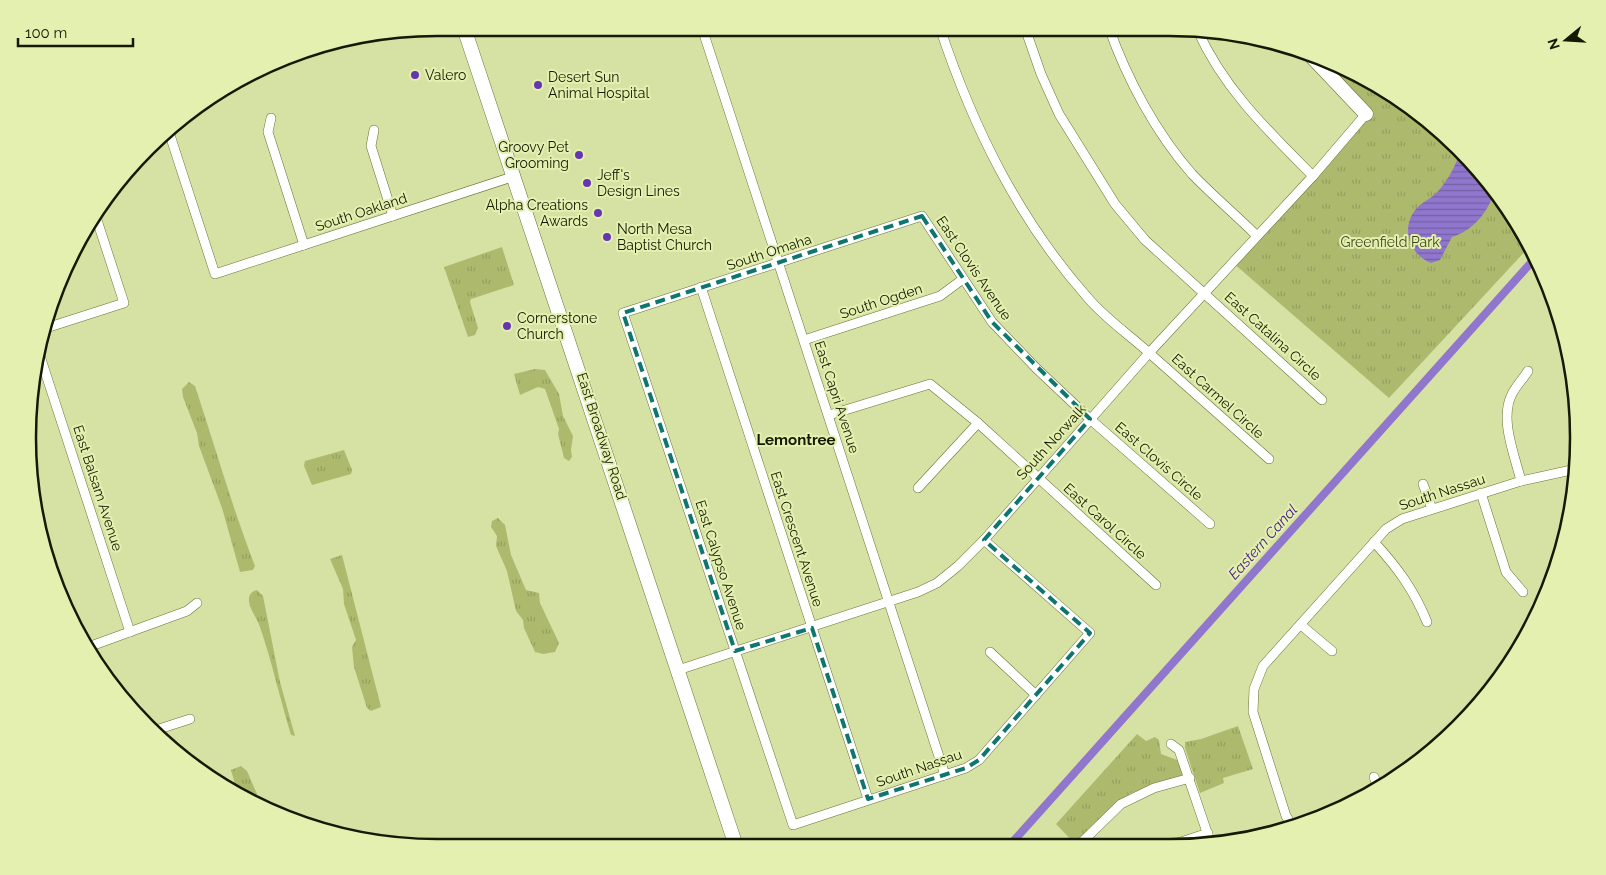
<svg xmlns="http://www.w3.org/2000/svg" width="1606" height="875" viewBox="0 0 1606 875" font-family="Raleway,sans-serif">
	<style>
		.park { fill: url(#park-tufts) }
		.water { fill: url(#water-rules) }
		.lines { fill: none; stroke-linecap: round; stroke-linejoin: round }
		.canal { stroke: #9076cc; stroke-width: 8 }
		.street-casing { stroke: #697236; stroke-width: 10 }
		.secondary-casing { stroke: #697236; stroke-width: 15 }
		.street { stroke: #fff; stroke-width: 9 }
		.secondary { stroke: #fff; stroke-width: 14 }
		.marked { fill: none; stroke: #0f766e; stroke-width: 4; stroke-dasharray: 10 6; stroke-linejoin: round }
		.poi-dot { fill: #6536ae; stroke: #e4f0b0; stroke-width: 2 }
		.labels { text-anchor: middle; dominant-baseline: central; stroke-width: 4; stroke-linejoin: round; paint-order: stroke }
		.poi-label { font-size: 14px; fill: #151902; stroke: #e4f0b0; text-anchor: start }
		.street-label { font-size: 14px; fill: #151902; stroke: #e4f0b0 }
		.park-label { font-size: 14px; fill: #3f451b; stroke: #e4f0b0 }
		.neighbourhood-label { font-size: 15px; font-weight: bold; fill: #151902; stroke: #e4f0b0 }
		.water-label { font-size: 15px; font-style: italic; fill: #4b2187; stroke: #e4f0b0 }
		.rim { fill: none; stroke: #151902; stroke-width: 2.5 }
	</style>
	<defs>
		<pattern id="park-tufts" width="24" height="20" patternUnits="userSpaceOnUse" patternTransform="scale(1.25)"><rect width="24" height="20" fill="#adba6e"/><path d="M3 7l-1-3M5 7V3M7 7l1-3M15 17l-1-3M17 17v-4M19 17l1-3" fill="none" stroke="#949f5e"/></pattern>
		<pattern id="water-rules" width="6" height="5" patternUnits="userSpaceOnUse" patternTransform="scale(1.25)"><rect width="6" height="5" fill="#9076cc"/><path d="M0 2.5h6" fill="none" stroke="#7460a3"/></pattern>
	</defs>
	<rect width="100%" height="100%" fill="#d6e2a3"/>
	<g class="park">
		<path d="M 1312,57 L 1373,82 L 1439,129 L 1494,188 L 1530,246 L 1389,398 L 1232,262 L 1366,114 Z"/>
		<path d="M 502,247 L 514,285 L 471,299 L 470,302 L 478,328 L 475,335 L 468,337 L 444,267 Z"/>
		<path d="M 535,369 L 545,370 L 559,394 L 563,416 L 573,436 L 571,450 L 572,457 L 569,461 L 564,458 L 558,434 L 559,429 L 545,389 L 538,387 L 520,395 L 514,374 Z"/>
		<path d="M 189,382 L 195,386 C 215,446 232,507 255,566 L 253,570 L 240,572 L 222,508 L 199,446 L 197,433 L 183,397 L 182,389 Z"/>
		<path d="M 344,450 L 352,470 L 351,474 L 312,485 L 304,466 L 305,461 Z"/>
		<path d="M 498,518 L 505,525 L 511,555 L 526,590 L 539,593 L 540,603 L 559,643 L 555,652 L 543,654 L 535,652 L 524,628 L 523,620 L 516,611 L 507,571 L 496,546 L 497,536 L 491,527 L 492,521 Z"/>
		<path d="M 342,555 L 380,703 L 381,707 L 371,711 L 367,708 L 354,667 L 352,647 L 356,640 L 344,604 L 343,589 L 330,559 Z"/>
		<path d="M 257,590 L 263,596 L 280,682 L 295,736 L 291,735 C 280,699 272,662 260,627 C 257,618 248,607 249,598 C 250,593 253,591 257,590 Z"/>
		<path d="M 1238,726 L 1253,769 L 1223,778 L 1224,783 L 1200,793 L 1185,748 L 1185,742 L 1201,739 Z"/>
		<path d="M 1137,734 L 1146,741 L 1155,737 L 1159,740 L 1161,754 L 1177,760 L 1183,775 L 1131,793 L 1113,805 L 1075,844 L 1056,824 Z"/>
		<path d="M 241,766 L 247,771 L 257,794 C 252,800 244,797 238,795 L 231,770 Z"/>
	</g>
	<path class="water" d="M 1460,152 L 1495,190 C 1489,211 1473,231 1452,237 L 1440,260 L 1431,263 C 1410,255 1400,228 1416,209 C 1423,201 1433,198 1440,189 C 1449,178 1456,165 1460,152 Z"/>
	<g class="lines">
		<path class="canal" d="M 1010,845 L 1536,257"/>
		<g class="street-casing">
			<g id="street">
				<path d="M 702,28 L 945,775"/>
				<path d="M 940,28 C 973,127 1018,219 1088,298 C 1105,318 1128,334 1147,351 C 1188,387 1228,423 1269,459"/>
				<path d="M 1025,28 L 1041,74 L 1059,114 L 1115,204 L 1145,240 L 1322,400"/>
				<path d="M 1109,28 C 1127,79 1156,133 1192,174 C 1212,195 1235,214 1256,235"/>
				<path d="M 1197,29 C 1223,88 1268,131 1313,176"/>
				<path d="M 942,33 L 958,28"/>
				<path d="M 271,118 L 268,132 L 304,245"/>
				<path d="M 374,130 L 371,146 L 393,216"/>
				<path d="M 169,132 L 215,274 L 515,176"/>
				<path d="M 701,287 L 868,799"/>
				<path d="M 43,329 L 124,303 L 95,214"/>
				<path d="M 804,340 L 940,296 L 963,279"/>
				<path d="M 39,353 L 130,632"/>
				<path d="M 829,415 L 930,384 L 978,423 L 1156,585"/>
				<path d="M 1521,481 C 1515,456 1499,419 1512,394 C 1516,386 1523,379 1528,371"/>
				<path d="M 1423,484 L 1432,509"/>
				<path d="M 918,488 L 978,423"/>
				<path d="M 1481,493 L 1506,572 L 1523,592"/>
				<path d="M 984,540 L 1090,633 L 979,760 L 966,768 L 793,825 L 623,313 L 922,216 L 992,322 L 1036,368 L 1090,419 L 1210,524"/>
				<path d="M 1374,542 C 1397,567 1414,590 1427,622"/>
				<path d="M 1301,625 L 1332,651"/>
				<path d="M 91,646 L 187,611 L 197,603"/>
				<path d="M 990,652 L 1036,695"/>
				<path d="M 678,670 L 918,592 L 937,583 L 958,566 L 984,540 L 1149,353 L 1313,176 L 1366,114"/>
				<path d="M 156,730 L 190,719"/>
				<path d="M 1171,744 L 1179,750 L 1211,844"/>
				<path d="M 1374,777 L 1378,787"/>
				<path d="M 1293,827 L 1286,816 L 1253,712 L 1254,689 L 1263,666 L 1386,529 L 1402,519 L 1521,481 L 1576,469"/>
				<path d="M 1080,844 L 1121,804 L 1154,788 L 1190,778"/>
				<path d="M 1175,844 L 1208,833"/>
			</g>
		</g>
		<g class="secondary-casing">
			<g id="secondary">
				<path d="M 464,28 L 736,846"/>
				<path d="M 300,52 L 313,48"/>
				<path d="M 1312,57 L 1366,114"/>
			</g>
		</g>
		<use href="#street" class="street"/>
		<use href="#secondary" class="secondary"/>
	</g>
	<path class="marked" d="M 922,216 L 992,322 L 1090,419 L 984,540 L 1090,633 L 979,760 L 966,768 L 868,799 L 812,628 L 735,651 L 623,313 Z"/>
	<g class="poi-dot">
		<circle cx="415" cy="75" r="5"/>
		<circle cx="538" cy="85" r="5"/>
		<circle cx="579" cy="155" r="5"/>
		<circle cx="587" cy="183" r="5"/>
		<circle cx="598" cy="213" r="5"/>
		<circle cx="607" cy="237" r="5"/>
		<circle cx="507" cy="326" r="5"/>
	</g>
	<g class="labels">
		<g class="poi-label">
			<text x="425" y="75">Valero</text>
			<text x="548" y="77">Desert Sun<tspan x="548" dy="16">Animal Hospital</tspan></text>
			<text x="569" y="147" text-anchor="end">Groovy Pet<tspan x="569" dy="16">Grooming</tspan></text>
			<text x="597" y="175">Jeff's<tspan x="597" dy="16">Design Lines</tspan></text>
			<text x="588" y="205" text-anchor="end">Alpha Creations<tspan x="588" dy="16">Awards</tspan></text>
			<text x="617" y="229">North Mesa<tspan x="617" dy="16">Baptist Church</tspan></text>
			<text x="517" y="318">Cornerstone<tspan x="517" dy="16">Church</tspan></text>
		</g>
		<g class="street-label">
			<text transform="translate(361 212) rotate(-18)">South Oakland</text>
			<text transform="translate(769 252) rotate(-18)">South Omaha</text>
			<text transform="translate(974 268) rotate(56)">East Clovis Avenue</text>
			<text transform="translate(881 301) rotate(-18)">South Ogden</text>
			<text transform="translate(1273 336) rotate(42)">East Catalina Circle</text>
			<text transform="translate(1218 396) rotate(42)">East Carmel Circle</text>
			<text transform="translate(837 397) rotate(72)">East Capri Avenue</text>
			<text transform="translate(602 436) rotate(72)">East Broadway Road</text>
			<text transform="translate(1051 442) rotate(-48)">South Norwalk</text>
			<text transform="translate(1159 461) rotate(41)">East Clovis Circle</text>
			<text transform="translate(98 488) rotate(72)">East Balsam Avenue</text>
			<text transform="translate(1442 492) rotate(-18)">South Nassau</text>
			<text transform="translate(1105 521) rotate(42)">East Carol Circle</text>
			<text transform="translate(797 539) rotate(72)">East Crescent Avenue</text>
			<text transform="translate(721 565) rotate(72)">East Calypso Avenue</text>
			<text transform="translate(919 768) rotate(-19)">South Nassau</text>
		</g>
		<g class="park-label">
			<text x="1390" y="242">Greenfield Park</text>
		</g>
		<g class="neighbourhood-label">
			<text x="796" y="440">Lemontree</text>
		</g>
		<g class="water-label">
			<text transform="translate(1263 542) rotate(-48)">Eastern Canal</text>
		</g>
	</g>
	<path d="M0 0H1606V875H0ZM437 36H1169A401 401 0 0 1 1570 437V438A401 401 0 0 1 1169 839H437A401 401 0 0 1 36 438V437A401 401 0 0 1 437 36Z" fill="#e4f0b0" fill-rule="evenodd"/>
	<path class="rim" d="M437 36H1169A401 401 0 0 1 1570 437V438A401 401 0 0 1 1169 839H437A401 401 0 0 1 36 438V437A401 401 0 0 1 437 36Z"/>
	<g transform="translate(1566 40) rotate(252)" stroke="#e4f0b0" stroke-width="4" paint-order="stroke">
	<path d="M0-4L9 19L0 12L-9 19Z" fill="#151902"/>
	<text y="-8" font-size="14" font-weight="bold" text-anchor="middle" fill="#151902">N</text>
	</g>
	<path d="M18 38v8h115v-8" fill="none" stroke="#151902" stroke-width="2.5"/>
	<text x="25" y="38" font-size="15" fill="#151902" stroke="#e4f0b0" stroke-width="4" paint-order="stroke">100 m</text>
</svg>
